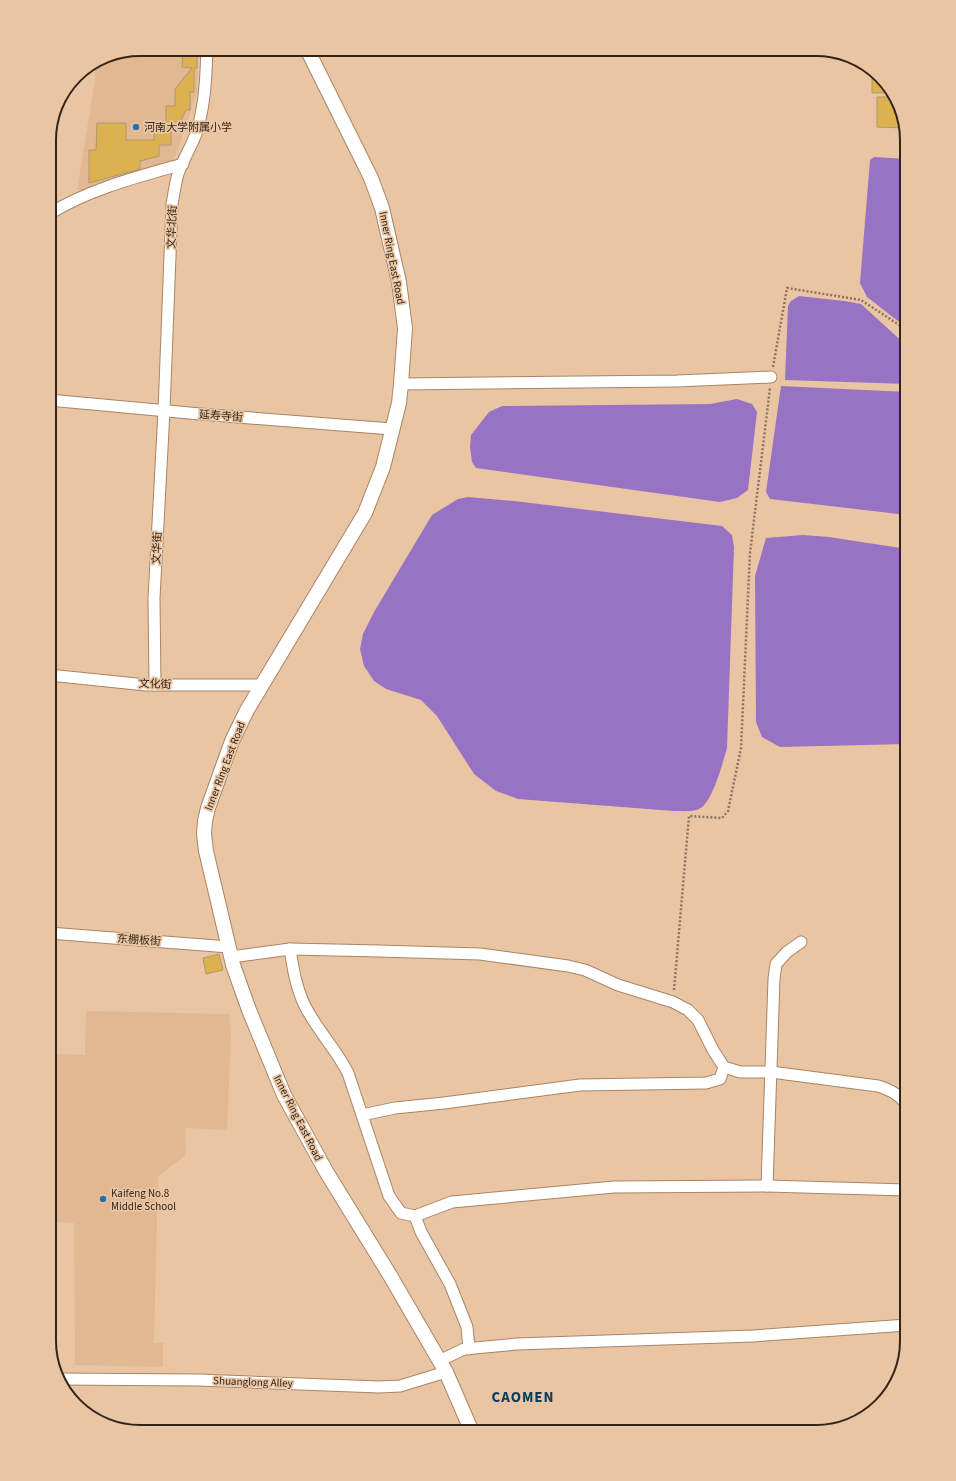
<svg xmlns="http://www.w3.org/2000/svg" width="956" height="1481" viewBox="0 0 956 1481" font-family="'Source Sans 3','Noto Sans SC',sans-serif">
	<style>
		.built { fill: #e2b892 }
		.water { fill: #9873c4 }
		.building { fill: #deb150; stroke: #ad9870 }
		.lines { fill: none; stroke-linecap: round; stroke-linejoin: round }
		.minor-casing { stroke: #a78565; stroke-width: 13 }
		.tertiary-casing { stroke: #a78565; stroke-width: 16 }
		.path { stroke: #8c735c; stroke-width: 2.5; stroke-dasharray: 2 2; stroke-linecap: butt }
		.minor { stroke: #fff; stroke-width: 11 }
		.tertiary { stroke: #fff; stroke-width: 14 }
		.poi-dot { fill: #2a72a6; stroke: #eac5a4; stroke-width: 1.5 }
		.labels { text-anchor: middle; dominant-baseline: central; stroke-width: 3.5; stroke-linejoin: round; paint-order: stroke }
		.poi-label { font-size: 11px; fill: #322518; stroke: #eac5a4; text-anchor: start }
		.street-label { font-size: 11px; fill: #322518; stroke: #eac5a4 }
		.district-label { font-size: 15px; font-weight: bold; letter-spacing: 1px; fill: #063c5e; stroke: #eac5a4 }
		.rim { fill: none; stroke: #322518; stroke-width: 2 }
	</style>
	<rect width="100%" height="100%" fill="#eac5a4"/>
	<g class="built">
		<path d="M 140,49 L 199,49 L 197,93 L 174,160 L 88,190 L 77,190 L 95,79 L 95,63 L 106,56 Z"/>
		<path d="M 86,1011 L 229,1014 L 231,1037 L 227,1130 L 186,1128 L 185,1156 L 158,1176 L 154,1343 L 163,1343 L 163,1367 L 75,1365 L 74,1223 L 49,1222 L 49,1054 L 85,1055 Z"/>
	</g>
	<g class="water">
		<path d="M 874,157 L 907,159 L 907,328 L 867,297 L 860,283 L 870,160 Z"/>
		<path d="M 799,296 L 844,301 L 861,304 L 907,346 L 907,384 L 785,380 L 788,306 L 791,301 Z"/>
		<path d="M 781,386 L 907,392 L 907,515 L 770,499 L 766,492 Z"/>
		<path d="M 737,399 L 752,404 L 757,412 L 748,490 L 737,498 L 720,502 L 476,468 L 472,462 L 470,447 L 471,435 L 489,412 L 502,406 L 710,404 Z"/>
		<path d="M 468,497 L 514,501 L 722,526 L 732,535 L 734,547 L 727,748 C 723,762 712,804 699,809 C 693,812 682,811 674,811 L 518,799 L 496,791 L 474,774 L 437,716 L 421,700 L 386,689 L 374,681 L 364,666 L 360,649 L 363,634 L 374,612 L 432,515 L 458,499 Z"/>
		<path d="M 803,535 L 829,537 L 907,549 L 907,744 L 780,747 L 762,737 L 756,722 L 755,576 L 766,538 Z"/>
	</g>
	<g class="building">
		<path d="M 183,49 L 197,49 L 197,68 L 194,68 L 194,92 L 190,92 L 190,110 L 186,110 L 178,126 L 171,126 L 171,145 L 159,145 L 159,156 L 140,161 L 140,169 L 89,183 L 89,150 L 96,150 L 97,123 L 126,123 L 126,140 L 154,140 L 155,123 L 166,123 L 166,106 L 175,106 L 175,89 L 192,68 L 182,67 Z"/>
		<path d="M 872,71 L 891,93 L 872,93 Z"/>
		<path d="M 877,97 L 895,97 L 897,100 L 904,128 L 877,127 Z"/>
		<path d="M 219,954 L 223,970 L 206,974 L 203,958 Z"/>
	</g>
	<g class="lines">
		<g class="minor-casing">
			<g id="minor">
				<path d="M 49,214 C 90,189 137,177 183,164"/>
				<path d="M 401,384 L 677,381 L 771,377"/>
				<path d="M 49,400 L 200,414 L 392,429"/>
				<path d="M 49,675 L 146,685 L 262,685"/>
				<path d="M 155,685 L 154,598 L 164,411 L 172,204 C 174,194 175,184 178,174 C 183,159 192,146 197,131 C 205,104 206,77 207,49"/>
				<path d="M 49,933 L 229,947"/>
				<path d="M 290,949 C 293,968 296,988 305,1006 C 317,1030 336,1049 348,1073 L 389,1196 L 401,1213 L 415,1216 L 421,1232 L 450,1284 L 467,1327 L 469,1349"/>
				<path d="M 231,957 L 290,949 L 379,951 L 480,954 L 568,966 L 585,970 L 618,985 L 673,1002 L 688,1010 L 698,1020 L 713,1050 L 724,1067 L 740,1072 L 771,1072 L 878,1086 C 890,1090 899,1094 907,1105"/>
				<path d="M 362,1115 L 395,1108 L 444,1103 L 580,1085 L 706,1083 L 720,1079 L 724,1067"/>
				<path d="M 767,1186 L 774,979 L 776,964 L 787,952 L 801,942"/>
				<path d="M 415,1216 L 452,1202 L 614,1187 L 767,1186 L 907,1190"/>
				<path d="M 439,1361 L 464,1349 L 517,1344 L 753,1336 L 907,1325"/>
				<path d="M 58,1379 L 199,1380 L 379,1387 L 400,1386 L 446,1372"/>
			</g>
		</g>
		<g class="tertiary-casing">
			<path id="tertiary" d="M 307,49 L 371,178 L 382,208 L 399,282 L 405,328 L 401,384 L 399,403 L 383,467 L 365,513 L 247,710 L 232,741 L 208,808 L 205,821 L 204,834 L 206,851 L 233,965 L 249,1010 L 284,1095 L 327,1173 L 391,1277 L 446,1372 L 472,1432"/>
		</g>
		<g class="path">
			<path d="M 773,367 L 787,288 L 861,300 L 907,330"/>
			<path d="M 674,990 L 689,816 L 722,818 L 728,811 L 741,748 L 750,553 L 770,388"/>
		</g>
		<use href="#minor" class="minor"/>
		<use href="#tertiary" class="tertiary"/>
	</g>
	<g class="poi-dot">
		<circle cx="136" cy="127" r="4"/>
		<circle cx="103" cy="1199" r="4"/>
	</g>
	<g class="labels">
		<g class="poi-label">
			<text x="144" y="127">河南大学附属小学</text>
			<text x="111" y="1193">Kaifeng No.8<tspan x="111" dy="13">Middle School</tspan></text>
		</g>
		<g class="street-label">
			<text transform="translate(172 227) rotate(-88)">文华北街</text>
			<text transform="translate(392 258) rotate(79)">Inner Ring East Road</text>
			<text transform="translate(221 416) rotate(4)">延寿寺街</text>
			<text transform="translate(157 548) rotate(-87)">文华街</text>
			<text transform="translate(155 684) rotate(2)">文化街</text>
			<text transform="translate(225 766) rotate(-69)">Inner Ring East Road</text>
			<text transform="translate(139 940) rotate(4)">东棚板街</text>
			<text transform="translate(298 1118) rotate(63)">Inner Ring East Road</text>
			<text transform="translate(253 1382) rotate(2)">Shuanglong Alley</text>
		</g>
		<g class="district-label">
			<text x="523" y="1397">CAOMEN</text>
		</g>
	</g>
	<path d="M0 0H956V1481H0ZM140 56H816A84 84 0 0 1 900 140V1341A84 84 0 0 1 816 1425H140A84 84 0 0 1 56 1341V140A84 84 0 0 1 140 56Z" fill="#eac5a4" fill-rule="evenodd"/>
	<path class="rim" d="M140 56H816A84 84 0 0 1 900 140V1341A84 84 0 0 1 816 1425H140A84 84 0 0 1 56 1341V140A84 84 0 0 1 140 56Z"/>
</svg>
